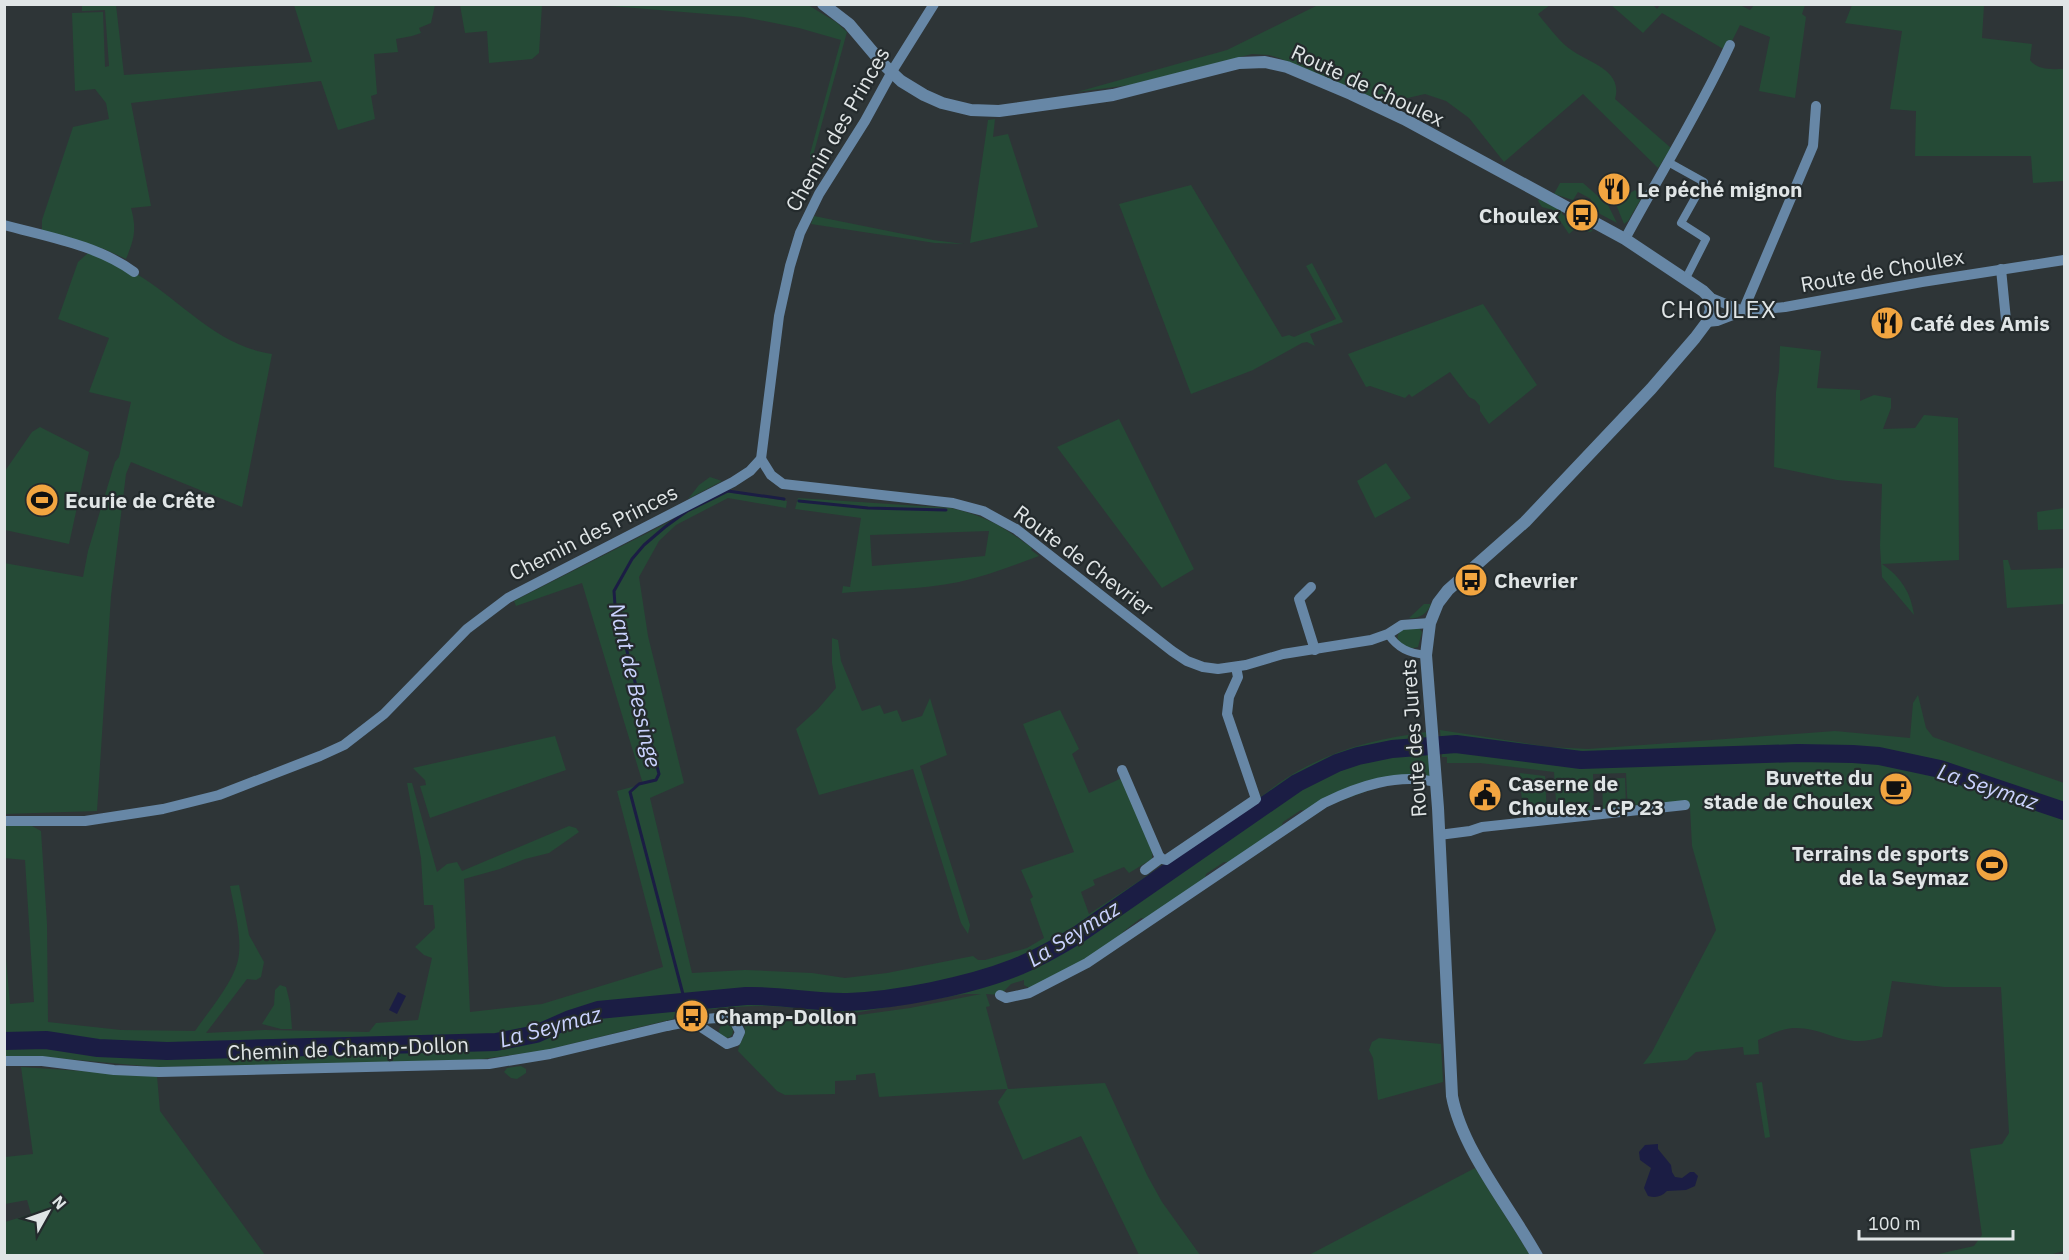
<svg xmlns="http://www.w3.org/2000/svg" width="2069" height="1260" viewBox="0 0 2069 1260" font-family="'IBM Plex Sans',sans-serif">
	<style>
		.green { fill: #254a36; fill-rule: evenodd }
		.water { fill: #1b1d44 }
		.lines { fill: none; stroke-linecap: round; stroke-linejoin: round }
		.stream { stroke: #1b1d44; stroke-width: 3 }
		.river { stroke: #1b1d44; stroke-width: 18 }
		.pedestrian { stroke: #6787a6; stroke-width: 8 }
		.minor { stroke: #6787a6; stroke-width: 10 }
		.tertiary { stroke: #6787a6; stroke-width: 12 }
		.labels { text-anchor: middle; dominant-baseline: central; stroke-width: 4.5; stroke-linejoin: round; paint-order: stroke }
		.street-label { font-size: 21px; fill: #e0e5e6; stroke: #242b2d }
		.poi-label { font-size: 21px; font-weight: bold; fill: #e0e5e6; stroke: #242b2d; text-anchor: start }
		.water-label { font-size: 22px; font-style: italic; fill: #cad2fe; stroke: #242b2d }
		.quarter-label { font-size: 24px; letter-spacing: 1.5px; fill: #e0e5e6; stroke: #242b2d }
	</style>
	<rect width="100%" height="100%" fill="#2e3537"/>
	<g class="green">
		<path d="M 1738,4 L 1750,10 L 1754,5 L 1805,5 L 1802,14 L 1806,17 L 1795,98 L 1759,91 L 1770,37 L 1740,25 L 1730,45 L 1725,50 L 1662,13 L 1643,33 L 1611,5 L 1653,5 L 1657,9 L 1660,5 Z"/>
		<path d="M 82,5 L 116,5 L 124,75 L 312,62 L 294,5 L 435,5 L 431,23 L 419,28 L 421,33 L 412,36 L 396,39 L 398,52 L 374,54 L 377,94 L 371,96 L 375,119 L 338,130 L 321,81 L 131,103 L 151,206 L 131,208 C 137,230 134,239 126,259 L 104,249 L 42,231 L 42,220 L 73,127 L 109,119 L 106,103 L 95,89 L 75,91 L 72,13 L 103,12 L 105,67 L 109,66 L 105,10 L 82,11 Z"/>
		<path d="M 460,5 L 542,5 L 539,53 L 532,59 L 489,63 L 487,31 L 465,33 Z"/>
		<path d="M 598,5 L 808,5 L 836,22 L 847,32 L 811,163 L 810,154 L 841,40 L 799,28 L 744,17 Z"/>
		<path d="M 1318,5 L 1550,5 L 1538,14 C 1547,25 1556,37 1566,46 C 1584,62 1624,68 1615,99 L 1671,148 L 1658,168 L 1583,94 L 1504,162 L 1469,118 L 1446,101 L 1425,94 L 1386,103 L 1279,58 L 1269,55 L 1252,54 L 1130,85 L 1077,92 L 1227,50 Z"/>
		<path d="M 1852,5 L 1984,5 L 1982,38 L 2032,44 L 2030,60 C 2038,71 2052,69 2064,69 L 2064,181 L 2033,183 L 2031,156 L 1915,156 L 1916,111 L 1890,109 L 1902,31 L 1845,23 Z"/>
		<path d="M 995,119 L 993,137 L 1008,134 L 1038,227 L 970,243 L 988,120 Z"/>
		<path d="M 1560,183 L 1583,183 L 1608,205 L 1617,223 L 1587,207 L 1591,199 L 1578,192 L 1573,200 L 1554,194 Z"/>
		<path d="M 1191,185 L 1282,337 L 1289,335 L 1294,337 L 1336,319 L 1306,266 L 1312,263 L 1343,322 L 1310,334 L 1315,346 L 1307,342 L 1302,343 L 1253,370 L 1191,394 L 1119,204 Z"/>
		<path d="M 1635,190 L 1642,197 L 1628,221 L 1624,224 L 1615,202 Z"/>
		<path d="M 1539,199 L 1562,211 L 1562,214 L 1593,231 L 1589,232 L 1578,226 L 1569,234 L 1553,210 L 1542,207 L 1538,201 Z"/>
		<path d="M 814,216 L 933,240 L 964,244 L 935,243 L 811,224 Z"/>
		<path d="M 88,253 C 103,259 121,264 135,273 C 181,300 216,346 272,354 L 242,507 L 131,462 L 126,474 L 111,596 L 97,811 L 5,814 L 4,563 L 83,577 L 88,551 L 115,462 L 119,457 L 131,402 L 89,392 L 109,338 L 58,319 L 78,262 Z"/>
		<path d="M 1483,304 L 1537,385 L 1489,424 L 1480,411 L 1480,406 L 1475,400 L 1469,397 L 1450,372 L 1412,397 L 1409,394 L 1405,398 L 1370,386 L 1366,387 L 1348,354 Z"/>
		<path d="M 1780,346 L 1821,351 L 1817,388 L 1860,390 L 1860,401 L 1874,395 L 1891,398 L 1891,408 L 1883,429 L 1915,428 L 1924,415 L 1958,418 L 1959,560 L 1882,564 C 1901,577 1911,593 1914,615 L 1882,577 L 1880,546 L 1882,484 L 1837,480 L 1774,467 L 1776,392 L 1779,371 Z"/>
		<path d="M 1119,419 L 1194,569 L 1162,588 L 1057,447 Z"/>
		<path d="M 40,427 L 89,452 L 69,544 L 5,530 L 5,471 L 32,432 Z"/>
		<path d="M 1386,463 L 1411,498 L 1375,518 L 1357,481 Z"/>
		<path d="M 710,477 L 722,481 L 688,499 L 699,485 Z"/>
		<path d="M 728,492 L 787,501 L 786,508 L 728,498 L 676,525 L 659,541 L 639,577 L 648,636 L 684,783 L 650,798 L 692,973 L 745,970 L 812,973 L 845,978 L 887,973 L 973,956 L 978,960 L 985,960 L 1027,948 L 1044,938 L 1030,899 L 1033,897 L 1021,870 L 1074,852 L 1023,724 L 1060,710 L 1079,749 L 1072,754 L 1089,793 L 1122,778 L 1153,846 L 1152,859 L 1129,873 L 1124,867 L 1093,880 L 1095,885 L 1081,892 L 1089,914 L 1251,807 C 1259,797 1269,791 1279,783 C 1326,751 1371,740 1426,732 L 1429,763 L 1436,782 L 1400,779 L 1310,812 L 1301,810 L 1283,822 L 1280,831 L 1234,863 L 1224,862 L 1206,874 L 1204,883 L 1150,920 L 1141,918 L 1123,932 L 1122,939 L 1034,991 L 1024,985 L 1024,980 L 1011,984 L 1000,995 L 986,994 L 990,1006 L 986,1007 L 1008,1089 L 1105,1083 L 1147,1175 L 1162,1202 L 1200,1255 L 1139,1255 L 1081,1136 L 1023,1160 L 998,1102 L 1007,1089 L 879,1097 L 875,1073 L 856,1075 L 856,1080 L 835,1081 L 835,1094 L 785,1095 L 777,1091 L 738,1051 C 741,1035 753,1034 737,1015 L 751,1013 L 852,1016 L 910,1008 L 981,994 L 965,994 L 854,1013 C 830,1013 807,1009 783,1007 C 747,1004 711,1009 675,1014 L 673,1019 L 542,1051 L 482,1059 L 380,1063 L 155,1067 L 34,1056 L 5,1057 L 4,936 L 10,1004 L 34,1002 L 25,860 L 4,858 L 5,826 L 32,826 L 41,831 L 47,924 L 48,1022 L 121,1030 L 195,1031 C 208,1012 231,985 237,964 C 244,942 234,908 230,886 L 239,885 L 249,935 L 264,962 L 261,977 L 256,980 L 247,979 L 206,1033 L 265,1030 L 369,1032 L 376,1023 L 418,1020 L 432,958 L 424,955 L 415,947 L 435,928 L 433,905 L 424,905 L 421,858 L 407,783 L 412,783 L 437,872 L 447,864 L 457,862 L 462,871 L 569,826 L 576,828 L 579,832 L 549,853 L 525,859 L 500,869 L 464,879 L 470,1012 L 542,1004 L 663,967 L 617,791 L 643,784 L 582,583 L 516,606 L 514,601 Z"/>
		<path d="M 798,498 L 951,508 C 988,517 1002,526 1032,548 L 1031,550 L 1039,556 C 1012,566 986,576 959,582 C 921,590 881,589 842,593 L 843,586 L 850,587 L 861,518 L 795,509 ZM 989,531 L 985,556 L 872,566 L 870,535 Z"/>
		<path d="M 2064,508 L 2064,529 L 2038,530 L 2037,512 Z"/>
		<path d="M 2003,560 L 2008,560 L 2011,570 L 2064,568 L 2064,604 L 2007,608 Z"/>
		<path d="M 1424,604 L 1431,604 C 1427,614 1419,619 1409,618 Z"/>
		<path d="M 1406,628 L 1419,628 L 1422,632 L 1418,647 C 1404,652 1387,636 1406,628 Z"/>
		<path d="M 832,638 L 838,640 L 841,661 L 862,711 L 880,705 L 884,714 L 897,710 L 902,722 L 922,716 L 930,698 L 947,755 L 920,766 L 970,925 L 968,934 L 961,923 L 913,769 L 819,795 L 796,729 L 818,709 L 836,688 L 832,663 Z"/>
		<path d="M 1918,695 L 1926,728 L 1933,737 L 2064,783 L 2064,1251 L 2045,1256 L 1934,1255 L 1974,1246 L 1982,1235 L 1970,1149 L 2002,1144 L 2009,1133 L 2001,987 L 1944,987 L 1892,981 L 1882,1037 C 1843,1050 1827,1027 1793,1028 C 1780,1029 1769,1035 1758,1040 L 1759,1054 L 1744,1055 L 1743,1047 L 1696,1052 L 1687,1060 L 1643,1064 L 1652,1052 L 1716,930 L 1692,846 L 1690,808 L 1628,814 L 1626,773 L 1593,774 L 1594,812 L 1557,816 L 1554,772 L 1480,763 L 1447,763 L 1447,757 L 1442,757 L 1440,730 L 1550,747 L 1588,749 L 1835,731 L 1910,738 L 1913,703 Z"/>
		<path d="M 555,736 L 566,770 L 430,818 L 420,786 L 426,785 L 425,780 L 413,768 Z"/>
		<path d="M 1520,773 L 1545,776 L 1547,815 L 1523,818 Z"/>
		<path d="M 1625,778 L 1626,807 L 1603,810 L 1602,779 Z"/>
		<path d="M 280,985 L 286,987 L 290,1003 L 292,1029 L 281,1029 L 262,1024 L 274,1005 L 275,990 Z"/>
		<circle cx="726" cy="1031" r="7"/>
		<path d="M 1379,1038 L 1441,1044 L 1443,1082 L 1378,1100 L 1373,1058 L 1369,1050 L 1372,1042 Z"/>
		<path d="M 521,1066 L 526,1069 L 526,1073 L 517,1079 L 511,1078 L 504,1072 L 507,1068 Z"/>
		<path d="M 21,1067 L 157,1076 L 160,1111 L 265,1255 L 5,1255 L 5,1222 L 31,1214 L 27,1200 L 5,1204 L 5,1157 L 33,1154 Z"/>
		<path d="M 1762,1082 L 1770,1137 L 1765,1138 L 1756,1083 Z"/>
		<path d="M 1475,1168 L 1530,1255 L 1307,1256 Z"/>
	</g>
	<g class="water">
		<path d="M 398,992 L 406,996 L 397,1014 L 389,1010 Z"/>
		<path d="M 1658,1144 L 1658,1149 L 1671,1165 L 1672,1172 L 1675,1177 L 1682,1178 L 1690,1172 L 1694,1172 L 1698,1176 L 1695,1186 L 1686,1190 L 1667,1191 C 1661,1197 1656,1198 1648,1196 L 1644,1188 L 1651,1168 L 1640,1160 L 1639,1152 L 1645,1145 Z"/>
	</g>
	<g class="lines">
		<g class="stream">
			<path d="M 799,501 L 868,508 L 946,510"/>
			<path d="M 685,1002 L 630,792 L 639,784 L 656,780 L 659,774 L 615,605 L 614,591 L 632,559 L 644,545 L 665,527 L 687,511 L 728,491 L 784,499"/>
		</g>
		<path class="river" d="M 4,1041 L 46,1040 L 98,1048 L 167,1051 L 496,1042 L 536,1034 L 570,1019 L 598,1010 L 746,996 C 780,995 814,1003 848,1002 C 897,1000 968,986 1014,968 C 1037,959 1058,947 1079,934 L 1297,783 L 1337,763 L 1358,756 L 1392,749 L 1456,744 L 1581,760 L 1798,753 L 1853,754 L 1879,756 L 1940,769 L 2064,811"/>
		<g class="pedestrian">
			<path d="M 1668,162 L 1704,182 L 1681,223 L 1706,239 L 1685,280"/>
			<path d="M 1388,634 C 1398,649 1409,653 1426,655"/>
		</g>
		<g class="minor">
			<path d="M 4,225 C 48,237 97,245 134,272"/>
			<path d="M 1625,239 C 1660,174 1699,112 1730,45"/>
			<path d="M 2001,269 L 2006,320"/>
			<path d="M 1709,297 L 1743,311"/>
			<path d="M 1743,311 L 1813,146 L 1816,106"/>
			<path d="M 1707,322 L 1717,321 L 1743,311 L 1785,307 L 1922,282 L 2064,260"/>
			<path d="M 761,459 L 771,475 L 783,484 L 953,503 L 983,511 L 1016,529 L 1172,651 L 1187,661 L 1203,667 L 1218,669 L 1246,665 L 1283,654 L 1371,640 L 1388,634 L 1402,625 L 1430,623"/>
			<path d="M 1311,587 L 1299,599 L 1315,650"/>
			<path d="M 1122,770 L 1159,856 L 1162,859 L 1166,860 L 1256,799 L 1227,714 L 1229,697 L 1238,677 L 1236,667"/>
			<path d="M 4,821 L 85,821 L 163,809 L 219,795 L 320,756 L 344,745 L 384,714 L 467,629 L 508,598 L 733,482 L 750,471 L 761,459 L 779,316 L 790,266 L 800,233 L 819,194 L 865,121 L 894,68 L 934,4"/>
			<path d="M 1439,835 L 1470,831 L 1482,827 L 1685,805"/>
			<path d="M 1145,870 L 1161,858"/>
			<path d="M 1000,995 L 1006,998 L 1029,993 L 1087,963 L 1324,803 C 1359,786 1397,773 1436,782"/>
			<path d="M 4,1061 L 42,1061 L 114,1070 L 159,1072 L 489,1064 L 550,1054 L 667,1026 C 683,1023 719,1014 734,1020 L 740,1032 L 736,1041 L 727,1044 L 701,1027 L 687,1023"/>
		</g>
		<path class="tertiary" d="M 823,4 L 849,24 L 882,63 L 901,81 L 924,95 L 942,103 L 971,110 L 999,111 L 1113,95 L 1239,63 L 1265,62 L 1287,67 L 1351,94 L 1404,119 L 1625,239 L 1703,291 L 1709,297 L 1711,310 L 1707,322 L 1695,338 L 1651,389 L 1525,522 L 1448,590 L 1438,603 L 1430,623 L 1426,655 L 1438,808 L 1452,1096 C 1462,1150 1510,1207 1537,1256"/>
	</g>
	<defs>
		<g id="restaurant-disc" transform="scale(1.725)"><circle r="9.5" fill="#f2a540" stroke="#242b2d"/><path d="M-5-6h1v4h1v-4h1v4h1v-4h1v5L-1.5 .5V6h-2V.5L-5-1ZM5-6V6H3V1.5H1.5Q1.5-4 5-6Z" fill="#111"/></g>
		<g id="bus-disc" transform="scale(1.725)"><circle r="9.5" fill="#f2a540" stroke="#242b2d"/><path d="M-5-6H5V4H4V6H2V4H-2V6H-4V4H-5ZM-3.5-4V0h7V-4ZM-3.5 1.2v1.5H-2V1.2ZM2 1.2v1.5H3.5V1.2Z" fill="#111"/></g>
		<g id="stadium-disc" transform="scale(1.725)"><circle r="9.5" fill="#f2a540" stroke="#242b2d"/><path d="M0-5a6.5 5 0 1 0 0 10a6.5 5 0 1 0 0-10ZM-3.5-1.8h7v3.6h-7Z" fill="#111"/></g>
		<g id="cafe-disc" transform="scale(1.725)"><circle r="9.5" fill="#f2a540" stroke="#242b2d"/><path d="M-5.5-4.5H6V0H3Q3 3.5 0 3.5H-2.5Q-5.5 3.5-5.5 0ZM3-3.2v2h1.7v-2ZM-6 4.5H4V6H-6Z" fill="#111"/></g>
		<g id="civic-disc" transform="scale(1.725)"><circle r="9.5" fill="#f2a540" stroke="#242b2d"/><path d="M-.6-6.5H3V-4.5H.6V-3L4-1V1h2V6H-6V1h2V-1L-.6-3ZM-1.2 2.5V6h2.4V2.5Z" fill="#111"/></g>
	</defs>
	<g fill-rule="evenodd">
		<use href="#restaurant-disc" x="1614" y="189"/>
		<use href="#bus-disc" x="1582" y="215"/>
		<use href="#restaurant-disc" x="1887" y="323"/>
		<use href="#stadium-disc" x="42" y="500"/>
		<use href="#bus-disc" x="1471" y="580"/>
		<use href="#cafe-disc" x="1896" y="789"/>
		<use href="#civic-disc" x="1485" y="795"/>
		<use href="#stadium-disc" x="1992" y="865"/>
		<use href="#bus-disc" x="692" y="1016"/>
	</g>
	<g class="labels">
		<g class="street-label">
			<text transform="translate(1368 85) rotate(25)">Route de Choulex</text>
			<text transform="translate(837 129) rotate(-60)">Chemin des Princes</text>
			<text transform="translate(1882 270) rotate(-10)">Route de Choulex</text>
			<text transform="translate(593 532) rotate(-27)">Chemin des Princes</text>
			<text transform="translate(1084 560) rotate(37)">Route de Chevrier</text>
			<text transform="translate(1413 738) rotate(-94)">Route des Jurets</text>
			<text transform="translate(348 1048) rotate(-2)">Chemin de Champ-Dollon</text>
		</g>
		<g class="poi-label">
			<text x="1637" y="189">Le péché mignon</text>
			<text x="1559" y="215" text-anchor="end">Choulex</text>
			<text x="1910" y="323">Café des Amis</text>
			<text x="65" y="500">Ecurie de Crête</text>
			<text x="1494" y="580">Chevrier</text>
			<text x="1873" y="777" text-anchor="end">Buvette du<tspan x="1873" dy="24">stade de Choulex</tspan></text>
			<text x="1508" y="783">Caserne de<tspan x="1508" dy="24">Choulex - CP 23</tspan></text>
			<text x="1969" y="853" text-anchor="end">Terrains de sports<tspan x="1969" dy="24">de la Seymaz</tspan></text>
			<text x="715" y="1016">Champ-Dollon</text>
		</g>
		<g class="water-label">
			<text transform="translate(636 685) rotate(77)">Nant de Bessinge</text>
			<text transform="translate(1988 786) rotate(18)">La Seymaz</text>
			<text transform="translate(1073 933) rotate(-32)">La Seymaz</text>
			<text transform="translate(550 1026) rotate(-15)">La Seymaz</text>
		</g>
		<g class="quarter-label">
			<text x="1719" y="309">CHOULEX</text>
		</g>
	</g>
	<rect width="2069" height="1260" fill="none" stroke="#e0e5e6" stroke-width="12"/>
	<g transform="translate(48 1212) rotate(50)" stroke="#242b2d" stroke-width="4.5" paint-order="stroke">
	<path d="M0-4.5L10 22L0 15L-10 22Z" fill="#e0e5e6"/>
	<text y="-9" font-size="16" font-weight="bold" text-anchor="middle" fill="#e0e5e6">N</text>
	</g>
	<path d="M1859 1230v9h154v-9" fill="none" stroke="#e0e5e6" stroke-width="3"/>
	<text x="1868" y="1230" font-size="18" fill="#e0e5e6" stroke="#242b2d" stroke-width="4.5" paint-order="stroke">100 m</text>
</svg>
